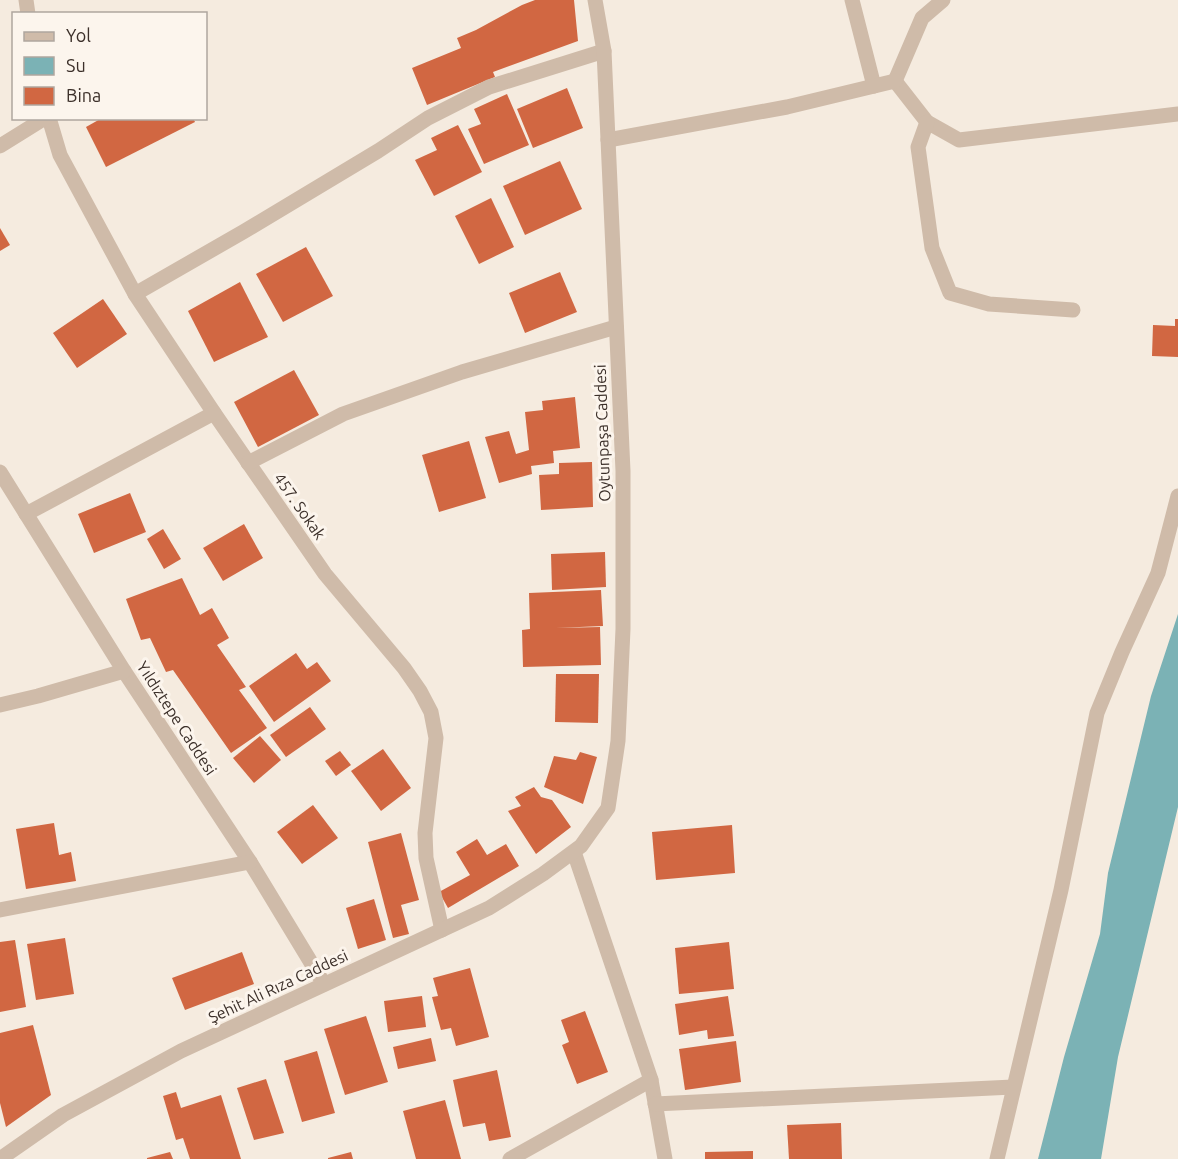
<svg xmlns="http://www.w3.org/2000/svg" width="1178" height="1159" viewBox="0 0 1178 1159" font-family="Ubuntu,sans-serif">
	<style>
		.water { fill: #7bb2b5 }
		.building { fill: #d16742 }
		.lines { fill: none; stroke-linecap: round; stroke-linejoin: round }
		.minor { stroke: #cfbba9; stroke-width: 15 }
		.labels { text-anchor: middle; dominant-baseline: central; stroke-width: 6; stroke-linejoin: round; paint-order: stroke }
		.street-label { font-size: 16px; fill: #3c302a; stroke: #fcf5ed }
	</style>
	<rect width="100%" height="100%" fill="#f5ebdf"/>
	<path class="water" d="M 1178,614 L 1178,807 L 1118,1057 L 1101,1159 L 1038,1159 L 1064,1057 L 1100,934 L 1108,873 L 1151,696 Z"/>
	<g class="building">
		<path d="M 535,0 L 574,0 L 578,41 L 493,72 L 495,77 L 427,105 L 412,68 L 461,48 L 457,38 L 476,30 L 522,5 Z"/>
		<path d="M 567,88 L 583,128 L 533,148 L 517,109 Z"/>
		<path d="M 507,94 L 529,145 L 484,164 L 468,129 L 481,124 L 474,109 Z"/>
		<path d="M 102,118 L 193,118 L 195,122 L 106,167 L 86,127 Z"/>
		<path d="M 458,125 L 482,172 L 434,196 L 415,160 L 437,150 L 431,138 Z"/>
		<path d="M 560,161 L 582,209 L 525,235 L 503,186 Z"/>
		<path d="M 491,198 L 514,247 L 479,264 L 455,216 Z"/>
		<path d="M 0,228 L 10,245 L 0,251 Z"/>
		<path d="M 306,247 L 333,296 L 283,322 L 256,274 Z"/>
		<path d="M 560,272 L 577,312 L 525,333 L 509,293 Z"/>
		<path d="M 240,282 L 268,337 L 214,362 L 188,311 Z"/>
		<path d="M 103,299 L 127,334 L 77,368 L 53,333 Z"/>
		<path d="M 1175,319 L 1178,319 L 1178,357 L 1152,356 L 1153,325 L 1175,326 Z"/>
		<path d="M 294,370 L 319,415 L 258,447 L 234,402 Z"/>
		<path d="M 575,397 L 580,448 L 553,451 L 554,463 L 531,466 L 532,474 L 499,483 L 485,437 L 509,431 L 516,454 L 529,450 L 525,412 L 543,410 L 542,401 Z"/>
		<path d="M 469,441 L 486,498 L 439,512 L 422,455 Z"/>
		<path d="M 592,462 L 593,507 L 541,510 L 539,475 L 559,474 L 559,463 Z"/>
		<path d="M 130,493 L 146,532 L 94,553 L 78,514 Z"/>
		<path d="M 244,524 L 263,558 L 223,581 L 203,548 Z"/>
		<path d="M 163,529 L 181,559 L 164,569 L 147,539 Z"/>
		<path d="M 605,552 L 606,587 L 552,590 L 551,554 Z"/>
		<path d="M 182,578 L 200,615 L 212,608 L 229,638 L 217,645 L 246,687 L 239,690 L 267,728 L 231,753 L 173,670 L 166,672 L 150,638 L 141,640 L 126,599 Z"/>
		<path d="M 601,590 L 603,626 L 556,628 L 600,627 L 601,665 L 523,667 L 522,630 L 530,629 L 529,593 Z"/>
		<path d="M 296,653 L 307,669 L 317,662 L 331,681 L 274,722 L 249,686 Z"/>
		<path d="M 556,674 L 599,674 L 598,723 L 555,722 Z"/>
		<path d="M 310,707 L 326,729 L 286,757 L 270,735 Z"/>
		<path d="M 260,736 L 281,760 L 254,783 L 233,758 Z"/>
		<path d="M 383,749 L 411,788 L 381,811 L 351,771 Z"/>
		<path d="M 340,751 L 351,765 L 336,776 L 325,761 Z"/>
		<path d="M 580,752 L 597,757 L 583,804 L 544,787 L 554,756 L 576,760 Z"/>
		<path d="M 534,787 L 541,797 L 552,800 L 571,827 L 536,854 L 508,811 L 521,806 L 515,797 Z"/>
		<path d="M 313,805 L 338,838 L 302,864 L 277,832 Z"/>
		<path d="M 54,823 L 59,855 L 71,852 L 76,881 L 26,889 L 16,829 Z"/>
		<path d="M 732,825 L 735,873 L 656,880 L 652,832 Z"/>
		<path d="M 401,833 L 419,900 L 401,905 L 409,934 L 393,938 L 368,842 Z"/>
		<path d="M 477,839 L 487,855 L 506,844 L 519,866 L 448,908 L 439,892 L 470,875 L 456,852 Z"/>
		<path d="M 374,899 L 386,940 L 358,949 L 346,908 Z"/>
		<path d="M 65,938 L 74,994 L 36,1000 L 27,944 Z"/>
		<path d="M 15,940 L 26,1007 L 0,1012 L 0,942 Z"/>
		<path d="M 729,942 L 734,989 L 679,994 L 675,948 Z"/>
		<path d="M 242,952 L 254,984 L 185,1010 L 172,978 Z"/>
		<path d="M 470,968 L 489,1037 L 456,1046 L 451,1028 L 441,1030 L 432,997 L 438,996 L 433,978 Z"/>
		<path d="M 422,996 L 426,1027 L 388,1032 L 384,1001 Z"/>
		<path d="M 728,996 L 734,1036 L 708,1039 L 707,1030 L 679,1035 L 675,1004 Z"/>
		<path d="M 585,1011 L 608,1072 L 577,1084 L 562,1045 L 569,1042 L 561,1020 Z"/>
		<path d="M 366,1016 L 388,1082 L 345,1095 L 324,1029 Z"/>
		<path d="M 33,1025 L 51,1095 L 6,1127 L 0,1103 L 0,1033 Z"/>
		<path d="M 431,1038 L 436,1061 L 398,1069 L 393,1047 Z"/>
		<path d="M 736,1041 L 741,1082 L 685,1090 L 679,1049 Z"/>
		<path d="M 317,1051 L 335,1113 L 302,1122 L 284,1061 Z"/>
		<path d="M 497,1070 L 511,1137 L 489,1141 L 485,1123 L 463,1127 L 453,1080 Z"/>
		<path d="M 266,1079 L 284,1133 L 254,1140 L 237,1088 Z"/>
		<path d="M 176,1092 L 181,1108 L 221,1095 L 241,1159 L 190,1159 L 183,1138 L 176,1140 L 163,1096 Z"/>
		<path d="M 445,1100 L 461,1159 L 416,1159 L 403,1111 Z"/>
		<path d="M 841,1123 L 842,1159 L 789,1159 L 787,1125 Z"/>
		<path d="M 753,1151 L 753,1159 L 705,1159 L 705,1152 Z"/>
		<path d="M 170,1152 L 173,1159 L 147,1159 L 147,1158 Z"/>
		<path d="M 351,1152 L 353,1159 L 328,1159 L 328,1158 Z"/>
	</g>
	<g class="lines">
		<g class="minor">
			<path d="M 26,0 L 28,14"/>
			<path d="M 852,0 L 874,86"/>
			<path d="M 895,81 L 927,122 L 959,140 L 1178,114"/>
			<path d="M 895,81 L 922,18 L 943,0"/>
			<path d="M 49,118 L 60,155 L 135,294 L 214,413 L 325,574 L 404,668 L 420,691 L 431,712 L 436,738 L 425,833 L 426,858 L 442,930"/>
			<path d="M 927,122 L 918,147 L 932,248 L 950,293 L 989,304 L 1073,310"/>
			<path d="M 608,140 L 787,107 L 895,81"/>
			<path d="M 0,146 L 45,118"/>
			<path d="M 135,294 L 243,232 L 378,151 L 428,118 L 489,87 L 604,51"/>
			<path d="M 248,463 L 343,414 L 462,372 L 616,327"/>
			<path d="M 0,472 L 124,671 L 250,862 L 324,984"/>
			<path d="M 26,514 L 214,413"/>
			<path d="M 0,705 L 38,696 L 124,671"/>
			<path d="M 574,852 L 651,1080 L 665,1159"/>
			<path d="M 0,910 L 250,862"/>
			<path d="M 655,1104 L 1013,1087"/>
			<path d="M 0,1159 L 63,1115 L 181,1051 L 489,908 L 543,874 L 581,846 L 608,808 L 618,741 L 623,629 L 623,471 L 604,51 L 595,0"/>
			<path d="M 510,1159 L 651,1080"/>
			<path d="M 997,1159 L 1061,890 L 1097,713 L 1122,652 L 1158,573 L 1178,496"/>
		</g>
	</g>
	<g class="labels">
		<g class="street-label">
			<text transform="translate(602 433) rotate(-92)">Oytunpaşa Caddesi</text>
			<text transform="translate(300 506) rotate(55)">457. Sokak</text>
			<text transform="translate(177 718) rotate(57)">Yıldıztepe Caddesi</text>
			<text transform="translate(278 986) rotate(-25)">Şehit Ali Rıza Caddesi</text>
		</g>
	</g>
	<rect x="12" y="12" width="195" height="108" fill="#fcf5ed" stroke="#afa69f" stroke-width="1.5"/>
	<rect x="24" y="32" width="30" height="9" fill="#cfbba9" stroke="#afa69f" stroke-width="1.5"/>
	<text x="66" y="42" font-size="18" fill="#3c302a">Yol</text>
	<rect x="24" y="57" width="30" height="18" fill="#7bb2b5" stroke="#afa69f" stroke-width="1.5"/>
	<text x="66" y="72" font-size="18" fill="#3c302a">Su</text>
	<rect x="24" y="87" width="30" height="18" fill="#d16742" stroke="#afa69f" stroke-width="1.5"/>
	<text x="66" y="102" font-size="18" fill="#3c302a">Bina</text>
</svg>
